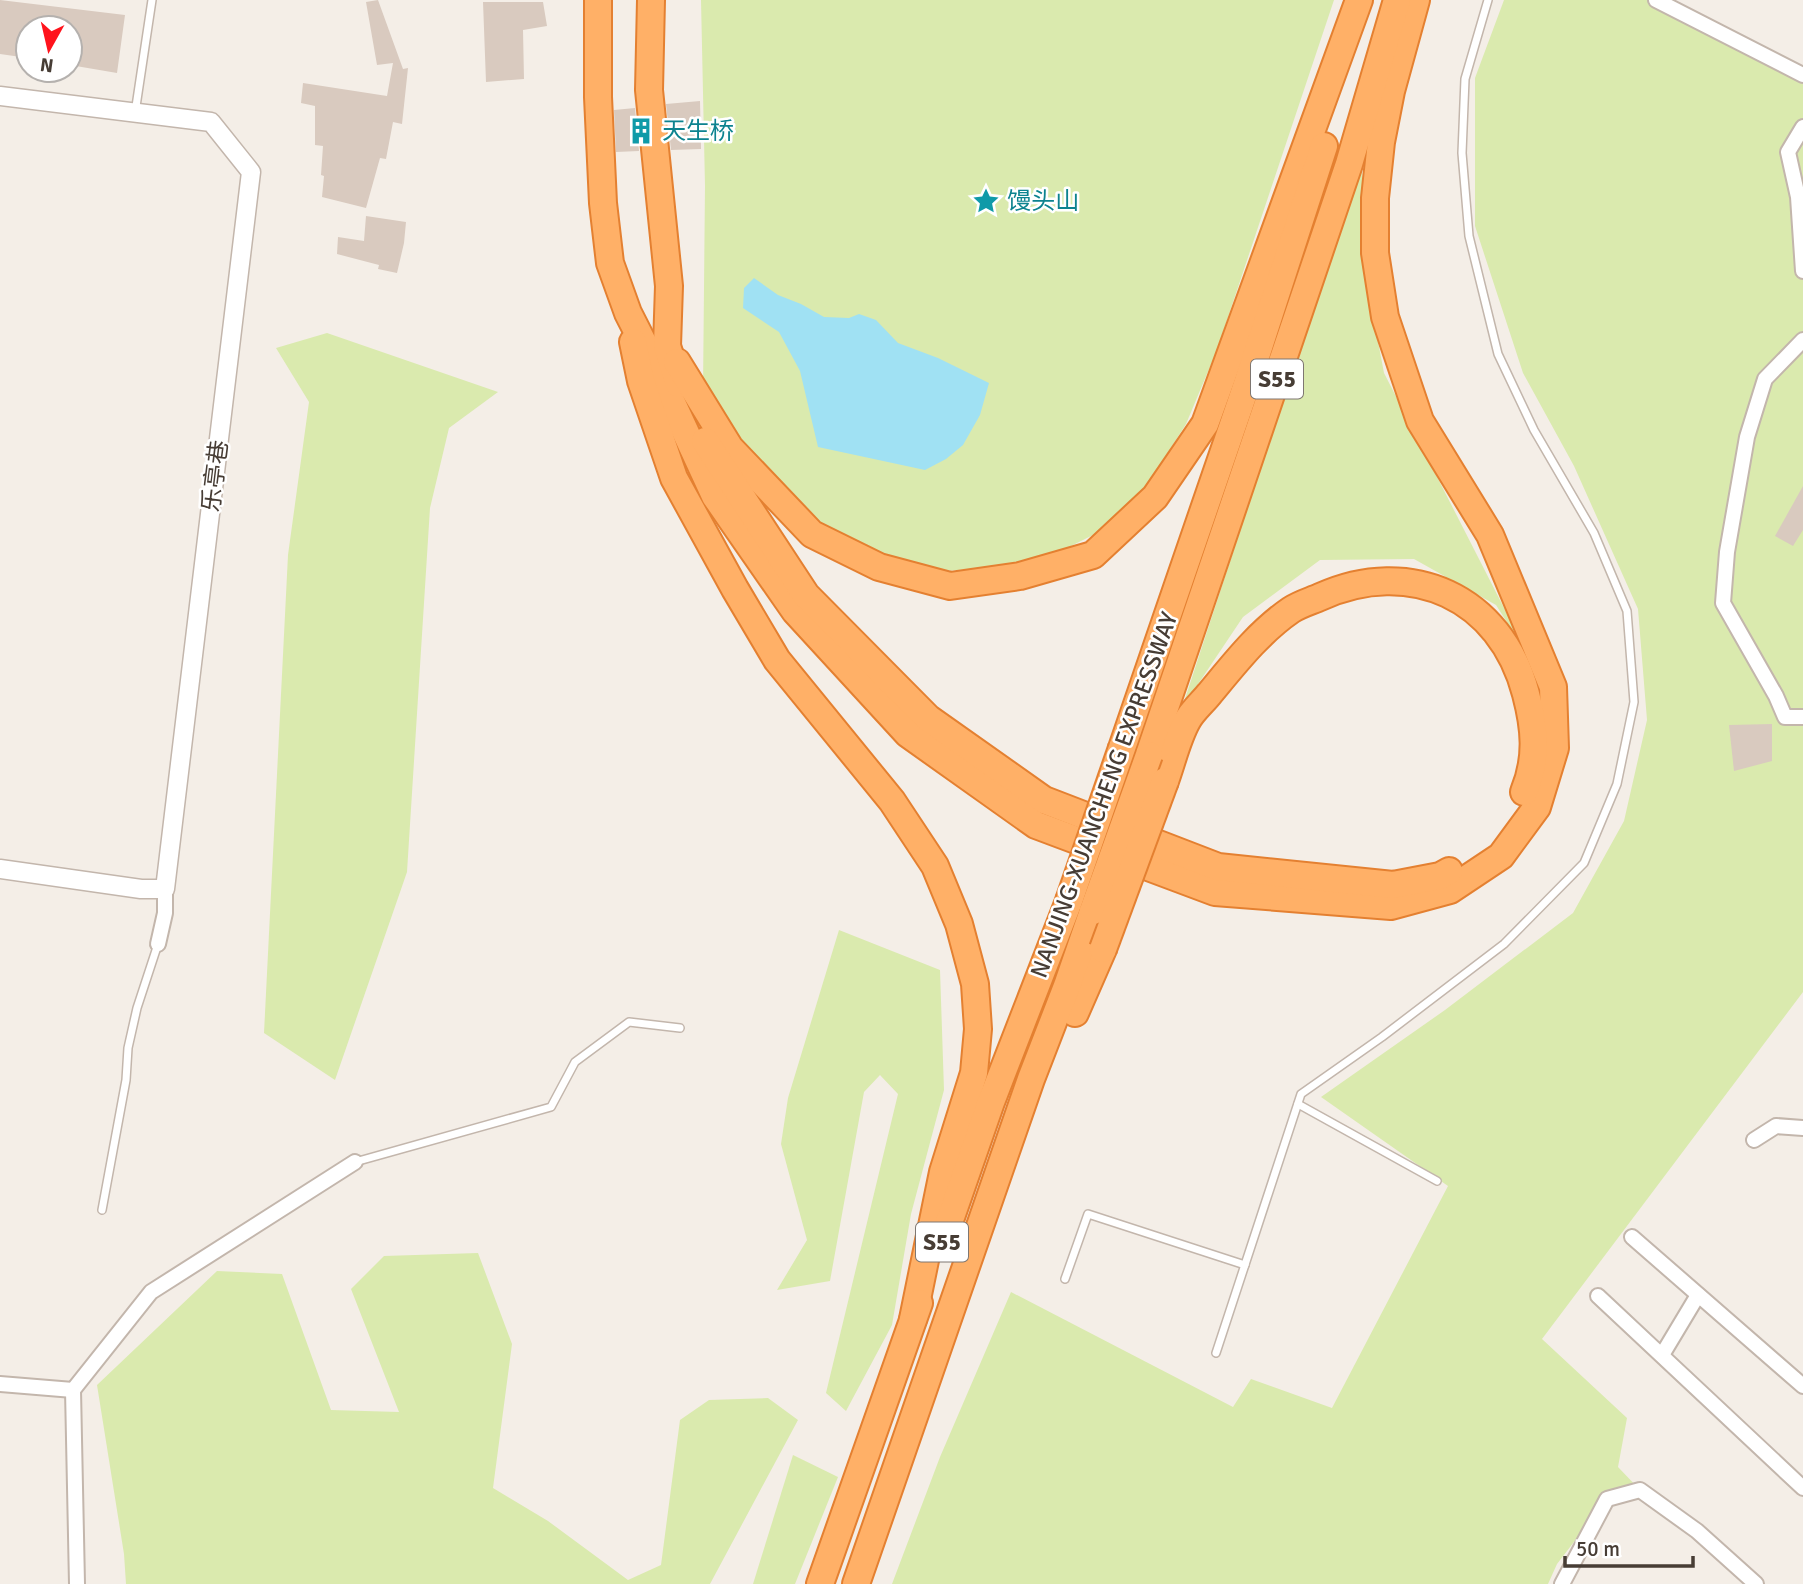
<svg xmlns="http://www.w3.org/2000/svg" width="1803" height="1584" viewBox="0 0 1803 1584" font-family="Signika,'Noto Sans SC',sans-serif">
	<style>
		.green { fill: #daeaae }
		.water { fill: #a0e1f3 }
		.building { fill: #d9cabf }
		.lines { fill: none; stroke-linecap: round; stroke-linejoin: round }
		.service-casing { stroke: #c3b6ac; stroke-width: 10 }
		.minor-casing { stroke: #c3b6ac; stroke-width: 18 }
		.tertiary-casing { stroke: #c3b6ac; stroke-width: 21 }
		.motorway-casing { stroke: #e48031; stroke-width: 30 }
		.service { stroke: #fff; stroke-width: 7 }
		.minor { stroke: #fff; stroke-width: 14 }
		.tertiary { stroke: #fff; stroke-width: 18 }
		.motorway { stroke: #ffb067; stroke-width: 26 }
		.motorway-bridge-casing { stroke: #e48031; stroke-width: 30; stroke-linecap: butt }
		.motorway-bridge { stroke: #ffb067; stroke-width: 26 }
		.labels { text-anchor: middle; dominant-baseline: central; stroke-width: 5; stroke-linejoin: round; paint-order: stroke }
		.shield { fill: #fff; stroke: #7e7772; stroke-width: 2 }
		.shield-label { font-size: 23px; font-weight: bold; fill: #473d35 }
		.culture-label { font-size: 24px; fill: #0d838f; stroke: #fff; text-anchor: start }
		.street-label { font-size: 24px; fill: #473d35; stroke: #fff }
	</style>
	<rect width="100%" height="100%" fill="#f4eee7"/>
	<g class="green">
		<path d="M 701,0 L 1334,0 L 1217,350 L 1186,424 L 1148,484 L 1117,523 L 1063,550 L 1010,567 L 942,571 L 880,556 L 806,515 L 752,457 L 703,389 L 705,186 Z"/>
		<path d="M 1504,0 L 1653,0 L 1803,84 L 1803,992 L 1542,1339 L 1627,1418 L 1618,1467 L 1640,1490 L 1607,1499 L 1557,1564 L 1548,1584 L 892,1584 L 940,1457 L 1011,1292 L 1233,1407 L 1251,1379 L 1332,1408 L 1448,1186 L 1321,1097 L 1445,1010 L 1573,913 L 1624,821 L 1647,720 L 1638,609 L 1574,466 L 1523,373 L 1475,226 L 1475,78 Z"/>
		<path d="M 1362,158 L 1364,268 L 1384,373 L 1528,655 L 1496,605 L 1414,559 L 1320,560 L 1243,617 L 1182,708 Z"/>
		<path d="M 327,333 L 498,392 L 449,428 L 430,508 L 407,872 L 335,1080 L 264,1033 L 288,555 L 309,402 L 276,348 Z"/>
		<path d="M 839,930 L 940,970 L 944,1090 L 911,1214 L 892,1325 L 846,1411 L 826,1393 L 898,1094 L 880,1075 L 864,1092 L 830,1281 L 777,1290 L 807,1240 L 781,1144 L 788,1098 Z"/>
		<path d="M 478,1253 L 512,1344 L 493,1488 L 548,1521 L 628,1580 L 661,1565 L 680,1420 L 709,1400 L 768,1398 L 798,1420 L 710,1584 L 126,1584 L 124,1554 L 97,1385 L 217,1271 L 282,1274 L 331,1410 L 399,1412 L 351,1289 L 384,1256 Z"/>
		<path d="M 793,1455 L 838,1477 L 795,1584 L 753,1584 Z"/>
	</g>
	<path class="water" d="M 754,278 L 778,295 L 801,304 L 824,317 L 849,318 L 859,314 L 876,320 L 898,343 L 938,358 L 989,383 L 980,415 L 963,445 L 946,459 L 925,470 L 818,447 L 800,371 L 779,332 L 743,308 L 744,288 Z"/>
	<g class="building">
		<path d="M 0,0 L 125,15 L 117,73 L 70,65 L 70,28 L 28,28 L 28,58 L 0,54 Z"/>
		<path d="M 378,0 L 403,69 L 408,68 L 402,124 L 393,122 L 386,159 L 380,158 L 366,208 L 322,197 L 324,176 L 321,175 L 323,146 L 315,145 L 315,106 L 301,103 L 303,83 L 387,96 L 393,63 L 377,65 L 366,2 Z"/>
		<path d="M 483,2 L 543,2 L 547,26 L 523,30 L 524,79 L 486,82 Z"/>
		<path d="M 700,101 L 701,149 L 671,150 L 666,104 Z"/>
		<path d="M 635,108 L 639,151 L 616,152 L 614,110 Z"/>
		<path d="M 366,216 L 406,222 L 404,243 L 397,273 L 378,269 L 379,265 L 337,254 L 338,237 L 364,241 Z"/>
		<path d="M 1803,486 L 1803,530 L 1793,546 L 1775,536 Z"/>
		<path d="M 1772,724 L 1772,761 L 1734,771 L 1729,725 Z"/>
	</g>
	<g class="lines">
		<g class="service-casing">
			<g id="service">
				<path d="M 135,113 L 152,0"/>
				<path d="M 1298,1104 L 1437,1181"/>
				<path d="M 355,1162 L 551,1107 L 575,1062 L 629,1022 L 680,1028"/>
				<path d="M 102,1210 L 126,1080 L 128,1048 L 137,1008 L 158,944"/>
				<path d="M 1065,1279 L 1088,1214 L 1245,1265"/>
				<path d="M 1216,1353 L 1301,1094 L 1382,1037 L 1504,944 L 1584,863 L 1617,784 L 1634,702 L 1627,611 L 1594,533 L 1534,430 L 1498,354 L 1469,236 L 1462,153 L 1465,79 L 1488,0"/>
			</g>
		</g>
		<g class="minor-casing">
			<g id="minor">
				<path d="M 1656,0 L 1803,75"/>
				<path d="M 1803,127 L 1788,152 L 1798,197 L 1803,271"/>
				<path d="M 1803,340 L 1765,379 L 1747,437 L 1727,552 L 1723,603 L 1776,696 L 1785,717 L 1803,717"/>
				<path d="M 158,944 L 165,913 L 165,889"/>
				<path d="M 1754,1140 L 1776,1126 L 1803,1128"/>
				<path d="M 1632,1237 L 1803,1386"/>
				<path d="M 1598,1296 L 1803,1488"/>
				<path d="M 1662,1355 L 1698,1295"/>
				<path d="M 0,1384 L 73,1390 L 151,1292 L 355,1162"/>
				<path d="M 73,1390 L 77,1584"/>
				<path d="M 1562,1584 L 1607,1499 L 1640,1490 L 1697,1531 L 1756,1584"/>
			</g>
		</g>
		<g class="tertiary-casing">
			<path id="tertiary" d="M 0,96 L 211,122 L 251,172 L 165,889 L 141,889 L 0,869"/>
		</g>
		<g class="motorway-casing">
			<g id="motorway">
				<path d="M 598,0 L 598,97 L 603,203 L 610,263 L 628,313 L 655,366 L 715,496 L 795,611 L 908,734 L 1036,825 L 1215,892 L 1391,906 L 1450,890 L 1501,856 L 1537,807 L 1555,748 L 1553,687 L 1490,535 L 1420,421 L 1385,317 L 1375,253 L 1375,198 L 1381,142 L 1391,91 L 1416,0"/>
				<path d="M 651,0 L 649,90 L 669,286 L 667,346 L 679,384"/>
				<path d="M 633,342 L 641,381 L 674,478 L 735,589 L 777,660 L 892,801 L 935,866 L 959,924 L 975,984 L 978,1029 L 974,1073 L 943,1172 L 913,1319"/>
				<path d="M 677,362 L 730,448 L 812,534 L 879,567 L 950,586 L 1020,576 L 1093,555 L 1155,497 L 1205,424 L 1359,0"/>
				<path d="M 705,441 L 806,595 L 928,718 L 1044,800 L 1218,867 L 1393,885 L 1440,876 L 1449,871"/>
				<path d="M 1122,748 L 1247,384 L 1324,146"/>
				<path d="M 1149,755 L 1349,164 L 1397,0"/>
				<path d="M 1165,781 C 1172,762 1177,739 1187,721 C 1192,711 1203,702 1210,693 C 1235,663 1259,632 1291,610 C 1300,604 1311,601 1320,597 C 1410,556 1501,597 1526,694 C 1535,728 1538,758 1524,792"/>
				<path d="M 1075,1013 L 1103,949"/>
				<path d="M 943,1240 L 991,1102 L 1069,901"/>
				<path d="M 820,1584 L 919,1303"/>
				<path d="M 856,1584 L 1031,1079 L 1067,986 L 1093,911"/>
			</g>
		</g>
		<use href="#service" class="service"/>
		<use href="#minor" class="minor"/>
		<use href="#tertiary" class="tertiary"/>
		<use href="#motorway" class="motorway"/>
		<g class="motorway-bridge-casing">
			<g id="motorway-bridge">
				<path d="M 1069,901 L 1122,748"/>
				<path d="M 1093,911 L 1149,755"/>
				<path d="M 1103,949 L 1165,781"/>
			</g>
		</g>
		<use href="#motorway-bridge" class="motorway-bridge"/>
	</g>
	<defs>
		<g id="building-bare" transform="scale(2.1)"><path d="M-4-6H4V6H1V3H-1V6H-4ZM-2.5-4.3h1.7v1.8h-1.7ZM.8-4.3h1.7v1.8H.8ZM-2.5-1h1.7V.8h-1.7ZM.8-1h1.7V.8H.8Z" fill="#0f9aa8" stroke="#fff" stroke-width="2.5" paint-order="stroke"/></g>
		<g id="sight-bare" transform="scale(2.1)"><path d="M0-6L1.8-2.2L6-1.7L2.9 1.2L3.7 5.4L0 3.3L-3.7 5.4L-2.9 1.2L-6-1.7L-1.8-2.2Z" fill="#0f9aa8" stroke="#fff" stroke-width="2.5" paint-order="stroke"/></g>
	</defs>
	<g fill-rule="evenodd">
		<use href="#building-bare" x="641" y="131"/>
		<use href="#sight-bare" x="986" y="201"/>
	</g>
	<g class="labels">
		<g class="shield">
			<rect x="1251" y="359.5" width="52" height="39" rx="5"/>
			<rect x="916" y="1222.5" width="52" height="39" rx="5"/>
		</g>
		<g class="shield-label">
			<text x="1277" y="379">S55</text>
			<text x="942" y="1242">S55</text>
		</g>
		<g class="culture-label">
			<text x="662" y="131">天生桥</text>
			<text x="1007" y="201">馒头山</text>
		</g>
		<g class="street-label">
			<text transform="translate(215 476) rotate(-83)">乐亭巷</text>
			<text transform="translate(1104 795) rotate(-70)">NANJING-XUANCHENG EXPRESSWAY</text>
		</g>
	</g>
	<g transform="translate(49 49) rotate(188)"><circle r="33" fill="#ffffff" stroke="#b5b1ae" stroke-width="2"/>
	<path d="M0-5L12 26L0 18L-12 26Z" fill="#ff131c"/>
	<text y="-10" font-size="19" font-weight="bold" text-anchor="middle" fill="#473d35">N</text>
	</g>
	<path d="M1565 1556v10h128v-10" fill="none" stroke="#473d35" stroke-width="3.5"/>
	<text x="1576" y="1556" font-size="21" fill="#473d35" stroke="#ffffff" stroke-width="5" paint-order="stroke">50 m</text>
</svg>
